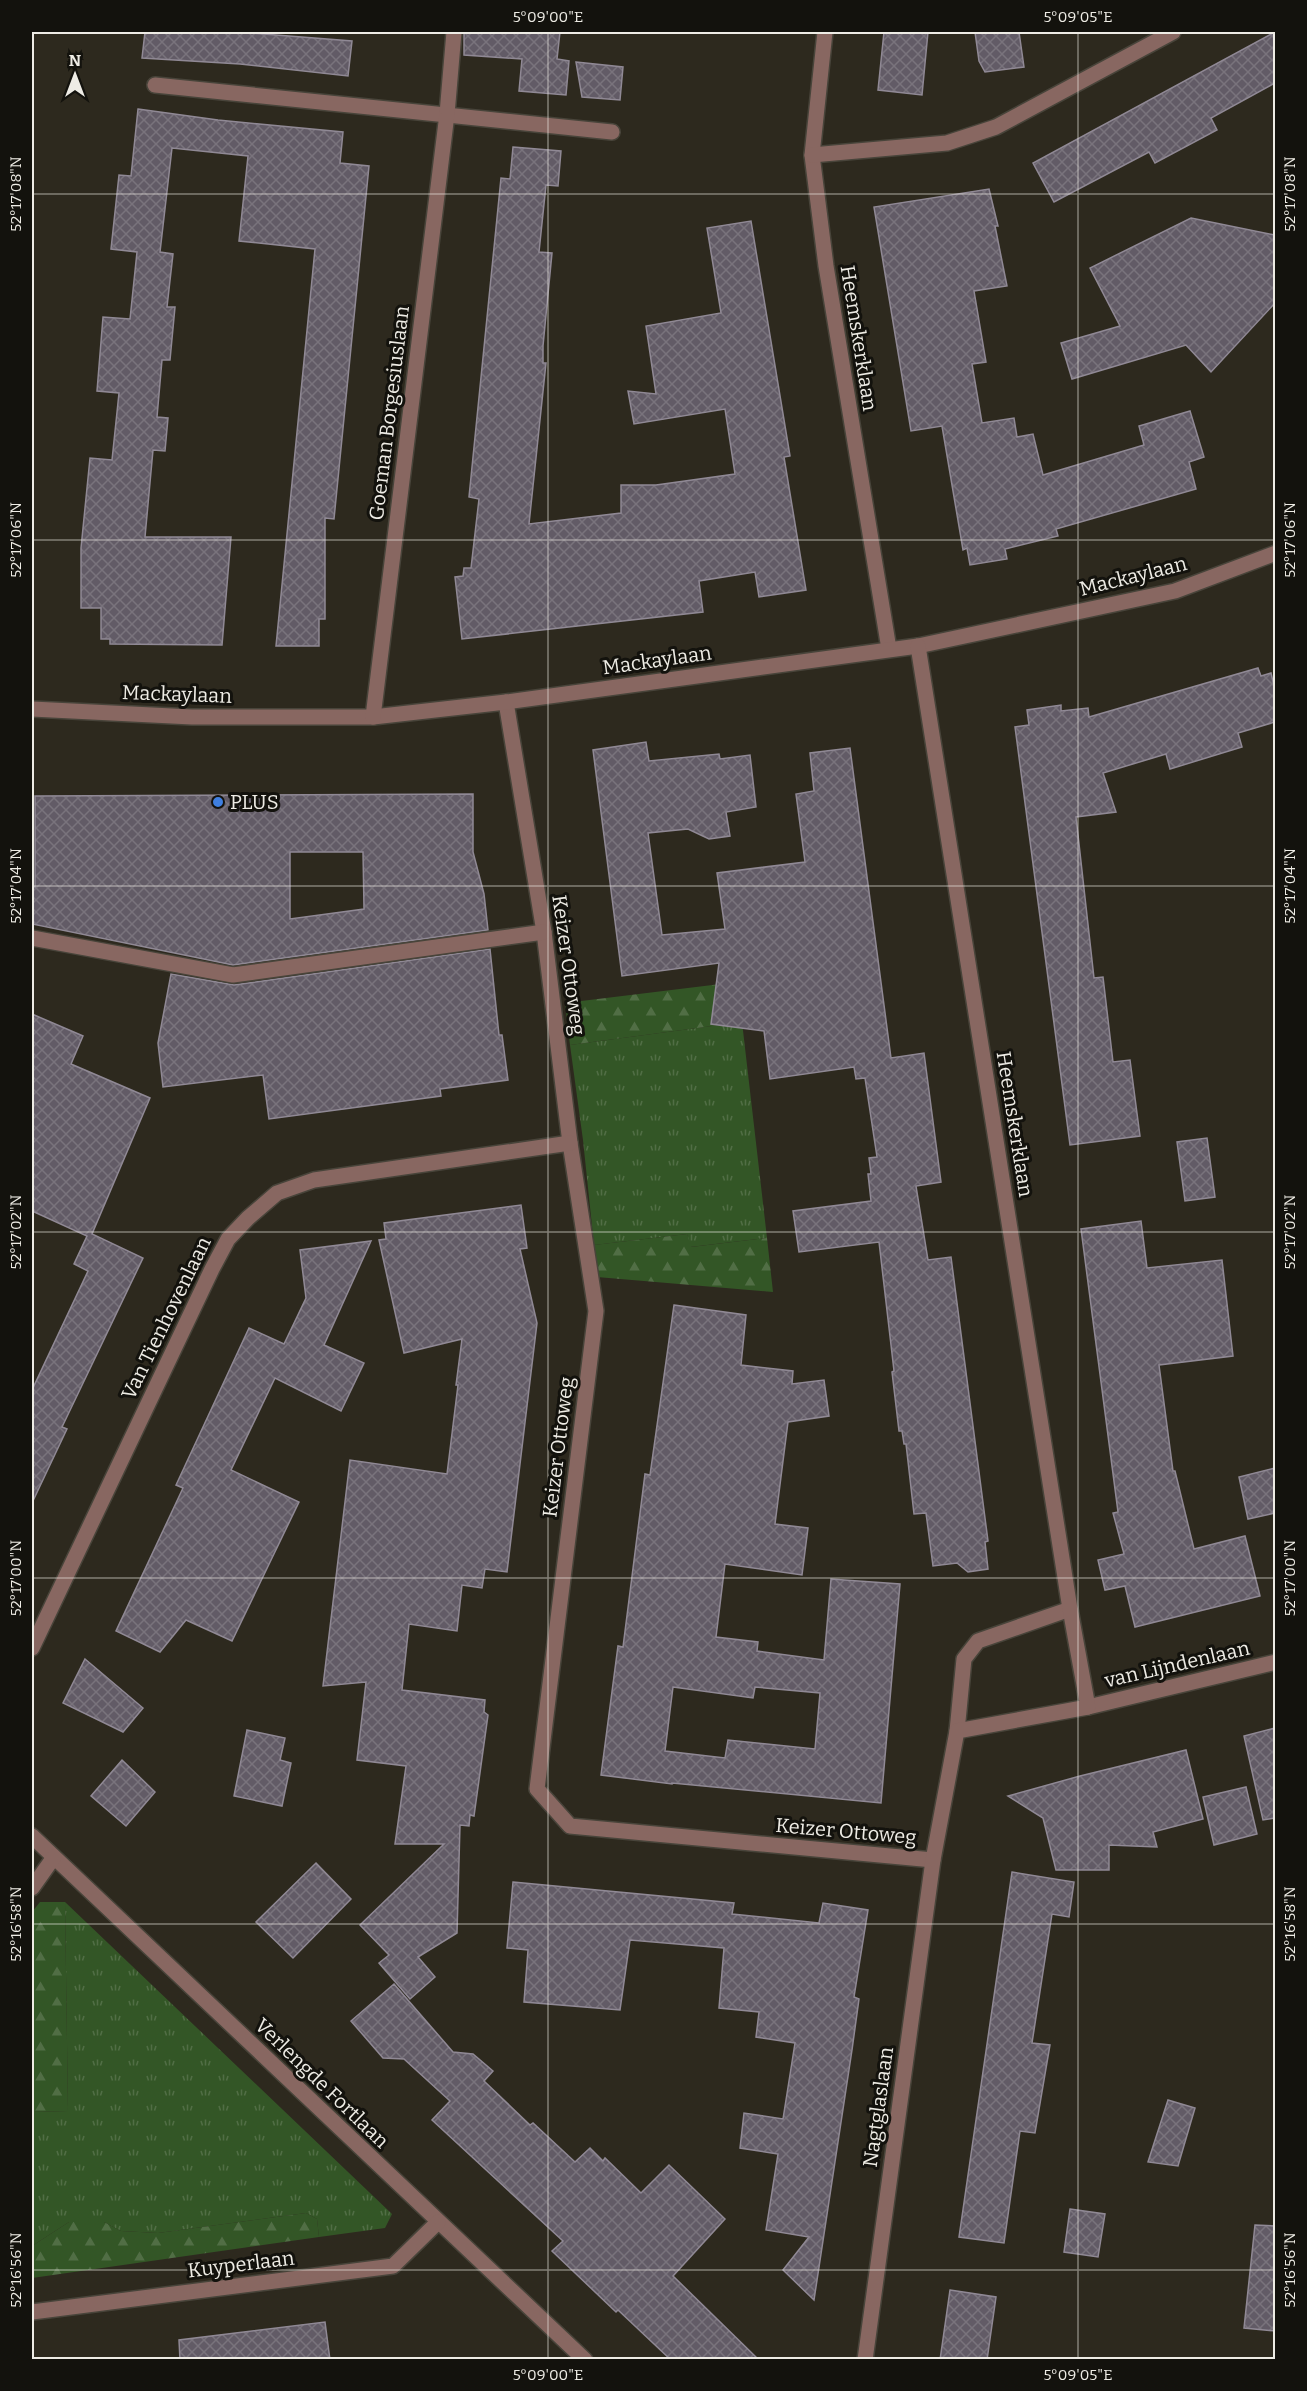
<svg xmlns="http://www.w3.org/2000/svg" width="1307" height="2391" viewBox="0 0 1307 2391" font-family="Bitter,serif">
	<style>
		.grass { fill: url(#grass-tufts) }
		.forest { fill: url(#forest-firs) }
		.building { fill: url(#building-cross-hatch); stroke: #908995; stroke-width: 1.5; fill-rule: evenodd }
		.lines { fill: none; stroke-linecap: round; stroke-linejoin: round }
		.minor-casing { stroke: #48443a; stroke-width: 18 }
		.minor { stroke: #886761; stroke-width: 15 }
		.ticks { fill: none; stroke: #eeece5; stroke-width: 1.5; stroke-opacity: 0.45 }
		.shop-dot { fill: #3f7fe0; stroke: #13120d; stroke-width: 2 }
		.labels { text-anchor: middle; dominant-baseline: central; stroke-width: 6; stroke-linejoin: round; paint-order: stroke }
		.street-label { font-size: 20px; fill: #eeece5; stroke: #13120d }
		.poi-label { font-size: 20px; fill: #eeece5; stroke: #13120d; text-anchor: start }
		.neatline { fill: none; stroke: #eeece5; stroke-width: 2 }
		.ticks-label { font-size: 15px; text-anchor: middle; fill: #eeece5 }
	</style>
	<defs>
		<pattern id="grass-tufts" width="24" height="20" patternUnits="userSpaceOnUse" patternTransform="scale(1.5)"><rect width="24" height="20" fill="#335626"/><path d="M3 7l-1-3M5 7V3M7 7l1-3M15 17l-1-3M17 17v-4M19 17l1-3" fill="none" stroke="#516e45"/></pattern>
		<pattern id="forest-firs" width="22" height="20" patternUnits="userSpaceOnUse" patternTransform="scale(1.5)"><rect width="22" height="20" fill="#335626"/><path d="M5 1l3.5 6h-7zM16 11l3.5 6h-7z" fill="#516e45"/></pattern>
		<pattern id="building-cross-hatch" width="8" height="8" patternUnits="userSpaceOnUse" patternTransform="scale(1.5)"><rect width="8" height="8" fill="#625b66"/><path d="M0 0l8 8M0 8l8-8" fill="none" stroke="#79737c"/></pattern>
	</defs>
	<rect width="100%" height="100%" fill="#2d291e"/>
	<g class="grass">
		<path d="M 742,1022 L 767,1238 L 690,1247 L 687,1234 L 594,1245 L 583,1140 L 570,1045 Z"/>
		<path d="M 65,1902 L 392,2214 L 385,2228 L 319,2237 L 317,2219 L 306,2213 L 158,2233 L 121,2231 L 104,2222 L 69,2222 L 32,2246 L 32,2018 L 32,2111 L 68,2112 Z"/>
	</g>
	<g class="forest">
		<path d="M 737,982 L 742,1022 L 570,1045 L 565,1003 Z"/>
		<path d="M 687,1234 L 691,1247 L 767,1238 L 773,1292 L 597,1277 L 594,1245 Z"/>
		<path d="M 40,1902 L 65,1902 L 68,2112 L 32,2111 L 32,1912 Z"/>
		<path d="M 306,2213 L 317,2219 L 319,2237 L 32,2278 L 32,2246 L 69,2222 L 104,2222 L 121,2231 L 158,2233 Z"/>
	</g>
	<g class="building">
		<path d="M 145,32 L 237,32 L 352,41 L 348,76 L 240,64 L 142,58 Z"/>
		<path d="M 464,32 L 560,32 L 557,59 L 569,61 L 566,95 L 519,91 L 522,59 L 464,55 Z"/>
		<path d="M 884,32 L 928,32 L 922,95 L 878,90 Z"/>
		<path d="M 975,32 L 1019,32 L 1024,67 L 985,72 L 979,61 Z"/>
		<path d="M 1275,32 L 1275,83 L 1211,118 L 1217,130 L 1155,163 L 1149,152 L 1054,202 L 1033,163 Z"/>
		<path d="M 576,62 L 623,67 L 620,100 L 582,97 Z"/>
		<path d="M 138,109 L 218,120 L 343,132 L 340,163 L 369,166 L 334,519 L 325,518 L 325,619 L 319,619 L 319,646 L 276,646 L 315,249 L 239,241 L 248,156 L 172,148 L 160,252 L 173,254 L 167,307 L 175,307 L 170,360 L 162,360 L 157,417 L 168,418 L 165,451 L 153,450 L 145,537 L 231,537 L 222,645 L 110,644 L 110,639 L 101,639 L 101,608 L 81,608 L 81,548 L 90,458 L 112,460 L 119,393 L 97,391 L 103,317 L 130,319 L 137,252 L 111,249 L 119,175 L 131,176 Z"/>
		<path d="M 513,147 L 561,151 L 558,186 L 546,185 L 539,252 L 552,253 L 543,346 L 543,363 L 546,363 L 529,524 L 621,513 L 621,485 L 656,485 L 735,474 L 725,409 L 634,424 L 628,391 L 656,394 L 646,326 L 721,313 L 707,228 L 751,221 L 790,456 L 784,457 L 806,590 L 759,597 L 755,572 L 699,581 L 703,612 L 462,639 L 455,577 L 463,576 L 464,568 L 471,568 L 479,499 L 469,497 L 501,178 L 510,179 Z"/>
		<path d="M 989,189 L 998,226 L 995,226 L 1007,286 L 974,291 L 986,362 L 972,364 L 982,423 L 1014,418 L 1017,437 L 1033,434 L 1043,475 L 1144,445 L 1139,426 L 1190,411 L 1204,457 L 1189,462 L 1196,489 L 1056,529 L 1058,536 L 1005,549 L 1007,559 L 970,565 L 967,548 L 963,550 L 942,426 L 911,431 L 874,207 Z"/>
		<path d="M 1191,218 L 1275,235 L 1275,303 L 1211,372 L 1186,345 L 1072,379 L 1061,343 L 1120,326 L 1090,268 Z"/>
		<path d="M 1258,668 L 1261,676 L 1271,673 L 1275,690 L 1275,722 L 1238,733 L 1242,747 L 1170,769 L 1166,754 L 1103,773 L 1116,812 L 1076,817 L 1094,978 L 1103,977 L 1113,1062 L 1130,1060 L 1140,1136 L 1070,1145 L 1015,727 L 1029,725 L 1027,710 L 1061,705 L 1061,711 L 1088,708 L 1089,717 Z"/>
		<path d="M 646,742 L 649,761 L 719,754 L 720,759 L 750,755 L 756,807 L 726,812 L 730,836 L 709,839 L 688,829 L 648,833 L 662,935 L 725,929 L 717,873 L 805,862 L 796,794 L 814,791 L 810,753 L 850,748 L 891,1058 L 924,1053 L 941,1182 L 916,1186 L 928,1260 L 951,1257 L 988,1541 L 985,1542 L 988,1569 L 968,1572 L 957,1563 L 933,1566 L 926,1513 L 914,1514 L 906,1444 L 904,1444 L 902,1431 L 899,1431 L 892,1372 L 894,1371 L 891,1345 L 879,1242 L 799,1252 L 793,1211 L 871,1201 L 868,1174 L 871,1174 L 869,1158 L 877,1157 L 865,1078 L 856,1079 L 854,1067 L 770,1079 L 764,1031 L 711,1024 L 719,963 L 622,976 L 593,750 Z"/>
		<path d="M 473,794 L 473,852 L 484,894 L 488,930 L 233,965 L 32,924 L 32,886 L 35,887 L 35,796 ZM 290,852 L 363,852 L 364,909 L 290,919 Z"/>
		<path d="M 490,949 L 499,1035 L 502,1035 L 508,1080 L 440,1089 L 441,1096 L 269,1119 L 263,1075 L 163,1087 L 158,1043 L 171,974 L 234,985 Z"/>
		<path d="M 32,1014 L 83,1036 L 71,1064 L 150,1098 L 92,1234 L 143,1258 L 62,1427 L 67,1429 L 32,1503 L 32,1390 L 88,1271 L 74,1264 L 87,1236 L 32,1211 Z"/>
		<path d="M 1207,1138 L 1215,1197 L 1185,1201 L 1177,1142 Z"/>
		<path d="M 521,1205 L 527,1248 L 520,1249 L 537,1323 L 507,1572 L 485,1569 L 482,1588 L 462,1585 L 457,1631 L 409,1624 L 402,1690 L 485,1700 L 484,1712 L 488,1715 L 474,1816 L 470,1815 L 469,1826 L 460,1825 L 457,1933 L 418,1957 L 435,1977 L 410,1999 L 379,1963 L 389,1955 L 360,1925 L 444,1844 L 395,1844 L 406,1766 L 357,1760 L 366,1682 L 323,1686 L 350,1460 L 447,1474 L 458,1385 L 456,1385 L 462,1339 L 404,1353 L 379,1240 L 386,1239 L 384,1223 Z"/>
		<path d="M 1141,1221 L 1147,1268 L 1222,1260 L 1233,1356 L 1159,1365 L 1173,1471 L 1175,1471 L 1194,1549 L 1245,1536 L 1260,1596 L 1135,1627 L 1125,1586 L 1105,1590 L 1098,1560 L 1124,1554 L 1113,1513 L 1118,1512 L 1081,1229 Z"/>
		<path d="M 371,1241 L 324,1345 L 364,1363 L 341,1411 L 275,1378 L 231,1470 L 299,1502 L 232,1641 L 186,1620 L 160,1652 L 116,1631 L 183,1488 L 176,1485 L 249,1328 L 284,1344 L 306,1298 L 300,1250 Z"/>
		<path d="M 674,1305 L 746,1315 L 741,1365 L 793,1371 L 792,1384 L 824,1380 L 829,1416 L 788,1422 L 775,1524 L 808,1528 L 802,1575 L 725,1564 L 716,1637 L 758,1642 L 757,1651 L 824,1660 L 831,1579 L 900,1584 L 881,1803 L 672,1783 L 672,1784 L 601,1775 L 618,1646 L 623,1647 L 645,1474 L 650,1475 ZM 673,1687 L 753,1698 L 755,1687 L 820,1693 L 815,1749 L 728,1740 L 725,1758 L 665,1751 Z"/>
		<path d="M 1275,1468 L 1275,1513 L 1248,1519 L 1239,1477 Z"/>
		<path d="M 85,1659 L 143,1708 L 123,1732 L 63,1703 Z"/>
		<path d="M 1275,1728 L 1275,1818 L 1263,1820 L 1244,1736 Z"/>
		<path d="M 247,1730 L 285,1738 L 280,1760 L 291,1763 L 282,1806 L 234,1796 Z"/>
		<path d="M 1186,1750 L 1203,1819 L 1153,1832 L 1157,1847 L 1109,1845 L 1109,1870 L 1056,1870 L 1043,1818 L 1008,1796 L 1080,1776 Z"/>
		<path d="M 122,1760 L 155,1792 L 126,1826 L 91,1796 Z"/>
		<path d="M 1246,1787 L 1257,1834 L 1214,1845 L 1203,1797 Z"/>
		<path d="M 316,1863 L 351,1899 L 293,1958 L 256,1922 Z"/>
		<path d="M 1012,1872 L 1074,1882 L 1069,1917 L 1052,1914 L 1032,2043 L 1050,2045 L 1035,2133 L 1020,2131 L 1004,2243 L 959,2237 Z"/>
		<path d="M 513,1882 L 734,1903 L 732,1914 L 819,1923 L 823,1903 L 868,1910 L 854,1997 L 859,1999 L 852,2050 L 814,2300 L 783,2270 L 809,2237 L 766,2230 L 778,2154 L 740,2148 L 744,2113 L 783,2119 L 795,2043 L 756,2037 L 759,2012 L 719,2008 L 724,1948 L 630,1940 L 620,2010 L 524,2002 L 528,1950 L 507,1948 Z"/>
		<path d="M 394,1984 L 453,2052 L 473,2054 L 493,2071 L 484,2081 L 530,2125 L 533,2123 L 575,2162 L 590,2148 L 603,2161 L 605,2158 L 641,2193 L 669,2165 L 725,2219 L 673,2276 L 759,2360 L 671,2360 L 618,2310 L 616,2312 L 552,2251 L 563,2241 L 432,2120 L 450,2101 L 404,2059 L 383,2058 L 351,2021 Z"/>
		<path d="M 1168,2100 L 1195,2108 L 1178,2166 L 1148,2162 Z"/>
		<path d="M 1070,2209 L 1105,2214 L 1098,2257 L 1064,2252 Z"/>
		<path d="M 1255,2225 L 1275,2226 L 1275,2331 L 1244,2328 Z"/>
		<path d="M 950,2290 L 996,2297 L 987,2360 L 940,2360 Z"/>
		<path d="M 325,2322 L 330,2360 L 180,2360 L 179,2340 Z"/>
	</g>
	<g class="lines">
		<g class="minor-casing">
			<g id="minor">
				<path d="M 825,32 L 812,155 L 826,266 L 889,649"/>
				<path d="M 155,85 L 612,132"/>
				<path d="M 812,155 L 947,143 L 996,127 L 1173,32"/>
				<path d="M 506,702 L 544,932 L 570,1143 L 596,1311 L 537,1789 L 570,1826 L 933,1860"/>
				<path d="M 32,709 L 192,717 L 373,717 L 506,702 L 918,646 L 1175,591 L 1276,553"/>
				<path d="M 373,717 L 447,114 L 454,32"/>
				<path d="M 32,938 L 233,975 L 544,932"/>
				<path d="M 32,1648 L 212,1269 L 228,1239 L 248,1218 L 277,1193 L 314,1180 L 570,1143"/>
				<path d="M 1088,1707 L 1276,1662"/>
				<path d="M 957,1731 L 964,1659 L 978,1641 L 1070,1609"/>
				<path d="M 32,1836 L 585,2360"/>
				<path d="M 32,1888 L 54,1857"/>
				<path d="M 32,2312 L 393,2266 L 438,2222"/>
				<path d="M 865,2360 L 933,1860 L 957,1731 L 1088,1707 L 1070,1609 L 918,646"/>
			</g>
		</g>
		<use href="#minor" class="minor"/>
	</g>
	<path class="ticks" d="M 548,32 L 548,2360M 1078,32 L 1078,2360M 32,194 L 1276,194M 32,540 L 1276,540M 32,886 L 1276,886M 32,1232 L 1276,1232M 32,1578 L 1276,1578M 32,1924 L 1276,1924M 32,2270 L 1276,2270"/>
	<circle class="shop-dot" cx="218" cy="802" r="6"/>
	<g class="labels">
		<g class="street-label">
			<text transform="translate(859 338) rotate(81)">Heemskerklaan</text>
			<text transform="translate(389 413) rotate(-83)">Goeman Borgesiuslaan</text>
			<text transform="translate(1133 576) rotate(-14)">Mackaylaan</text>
			<text transform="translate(657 660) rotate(-8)">Mackaylaan</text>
			<text transform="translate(177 694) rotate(2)">Mackaylaan</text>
			<text transform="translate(569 965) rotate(82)">Keizer Ottoweg</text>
			<text transform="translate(1015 1124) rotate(81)">Heemskerklaan</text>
			<text transform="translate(166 1318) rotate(-64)">Van Tienhovenlaan</text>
			<text transform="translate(558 1447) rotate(-83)">Keizer Ottoweg</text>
			<text transform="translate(1177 1664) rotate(-13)">van Lijndenlaan</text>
			<text transform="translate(846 1831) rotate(5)">Keizer Ottoweg</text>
			<text transform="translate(322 2083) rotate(44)">Verlengde Fortlaan</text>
			<text transform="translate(878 2107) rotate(-82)">Nagtglaslaan</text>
			<text transform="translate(241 2264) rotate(-7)">Kuyperlaan</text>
		</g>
		<g class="poi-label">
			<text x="230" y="802">PLUS</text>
		</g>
	</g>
	<rect width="1307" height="2391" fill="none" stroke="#13120d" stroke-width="66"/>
	<g transform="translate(75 75)" stroke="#13120d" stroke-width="4.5" paint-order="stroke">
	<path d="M0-4.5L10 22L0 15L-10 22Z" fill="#eeece5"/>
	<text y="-9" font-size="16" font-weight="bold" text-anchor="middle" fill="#eeece5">N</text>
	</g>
	<rect x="33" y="33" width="1241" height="2325" class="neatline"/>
	<g class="ticks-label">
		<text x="548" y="22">5°09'00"E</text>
		<text x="1078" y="22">5°09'05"E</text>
		<text transform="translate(16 194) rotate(-90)" y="5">52°17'08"N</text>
		<text transform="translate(1290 194) rotate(-90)" y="5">52°17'08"N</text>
		<text transform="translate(16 540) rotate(-90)" y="5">52°17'06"N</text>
		<text transform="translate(1290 540) rotate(-90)" y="5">52°17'06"N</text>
		<text transform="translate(16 886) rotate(-90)" y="5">52°17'04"N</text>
		<text transform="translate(1290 886) rotate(-90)" y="5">52°17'04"N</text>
		<text transform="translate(16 1232) rotate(-90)" y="5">52°17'02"N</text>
		<text transform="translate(1290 1232) rotate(-90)" y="5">52°17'02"N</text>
		<text transform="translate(16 1578) rotate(-90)" y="5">52°17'00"N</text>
		<text transform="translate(1290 1578) rotate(-90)" y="5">52°17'00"N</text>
		<text transform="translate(16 1924) rotate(-90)" y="5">52°16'58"N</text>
		<text transform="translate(1290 1924) rotate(-90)" y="5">52°16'58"N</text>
		<text transform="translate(16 2270) rotate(-90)" y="5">52°16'56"N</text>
		<text transform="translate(1290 2270) rotate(-90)" y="5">52°16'56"N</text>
		<text x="548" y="2380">5°09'00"E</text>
		<text x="1078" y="2380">5°09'05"E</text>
	</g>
</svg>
